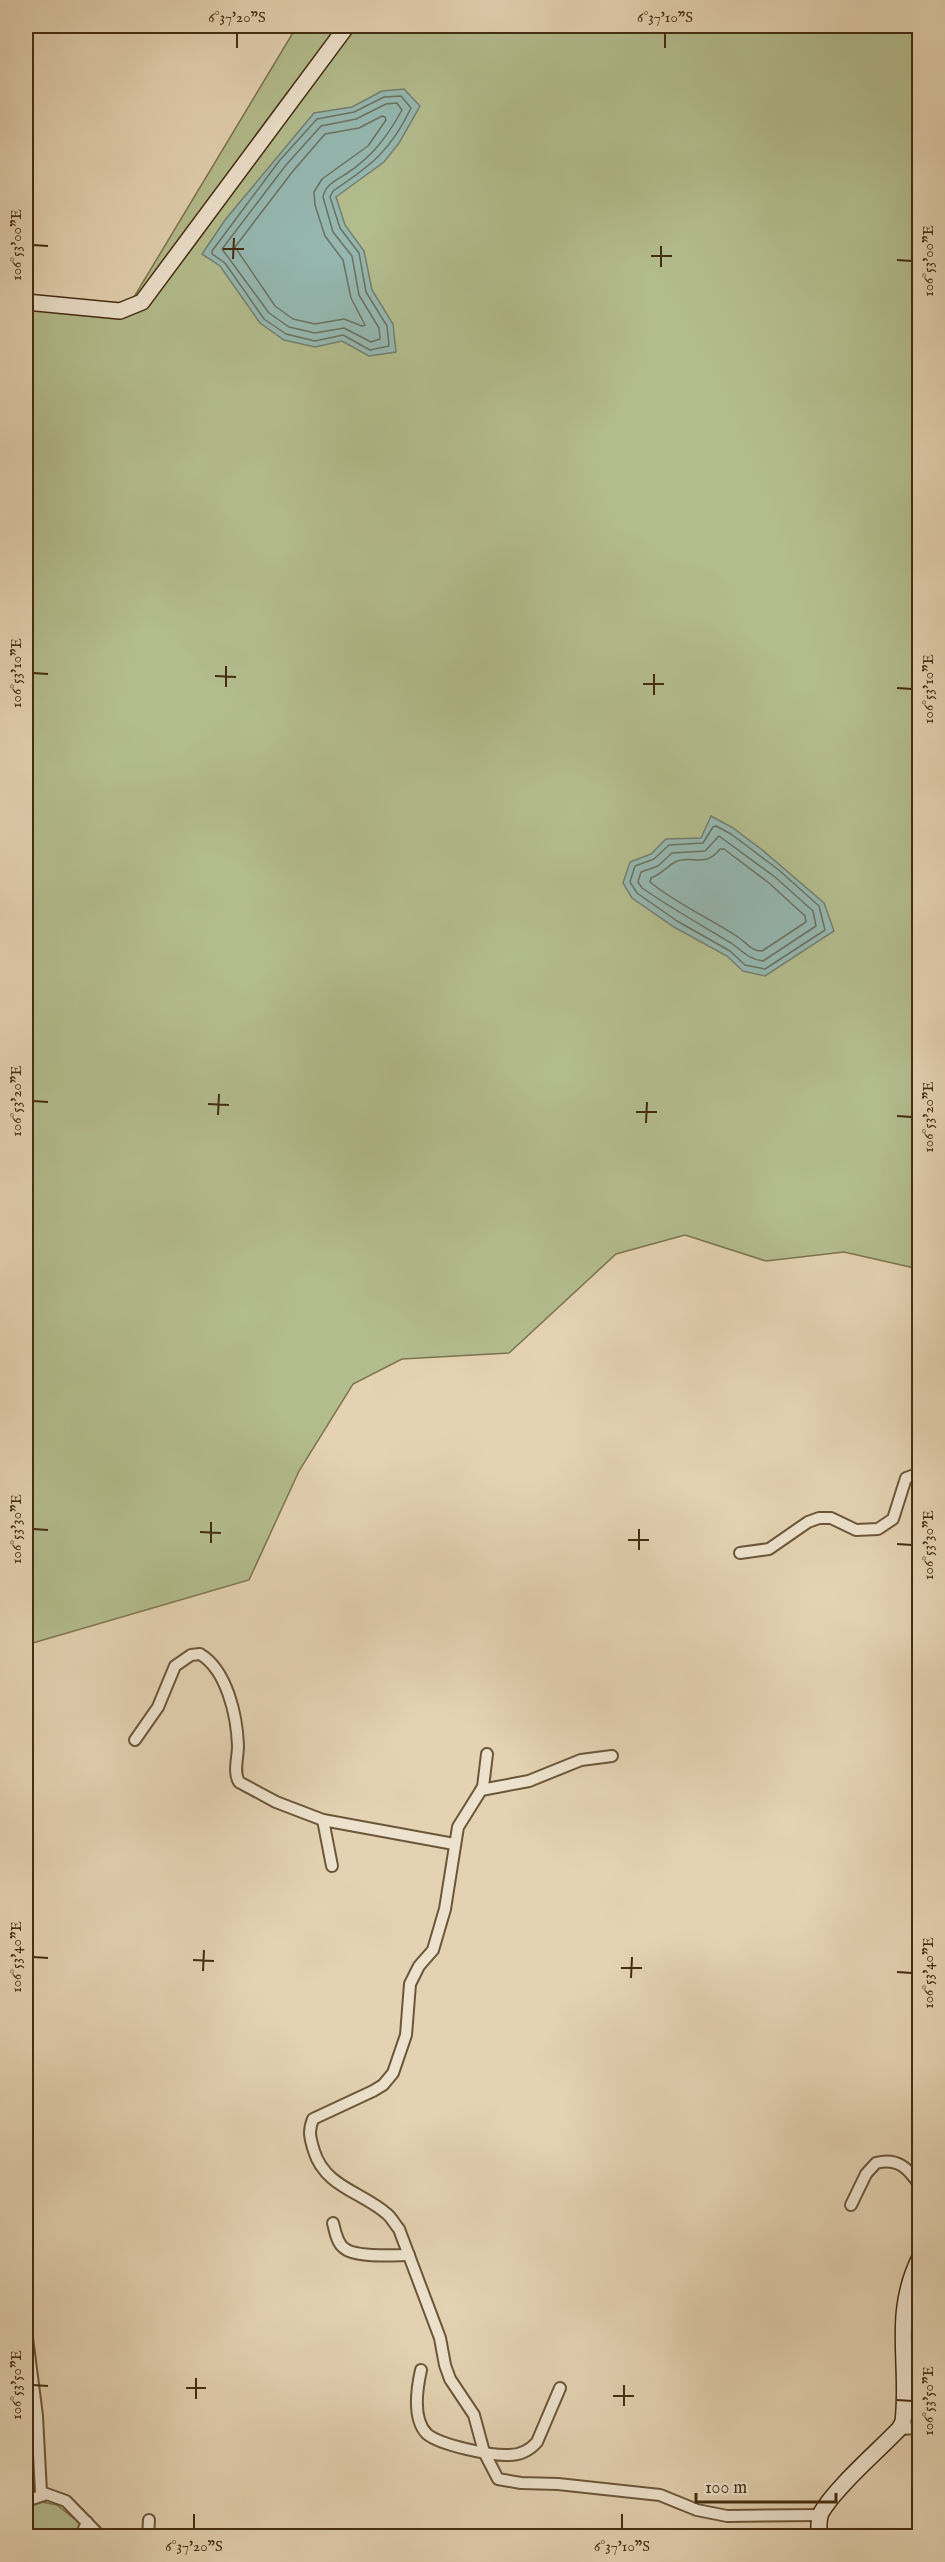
<svg xmlns="http://www.w3.org/2000/svg" width="945" height="2562" viewBox="0 0 945 2562" font-family="'IM FELL English',serif">
	<style>
		.green { fill: #b3bc8d; stroke: #7c744f; stroke-width: 1.5 }
		.water { fill: #95b7b0; stroke: #757f70; stroke-width: 1.5 }
		.lines { fill: none; stroke-linecap: round; stroke-linejoin: round }
		.shore { stroke: #6c7260; stroke-width: 1.5 }
		.street-casing { stroke: #6c5639; stroke-width: 14 }
		.secondary-casing { stroke: #442c11; stroke-width: 18 }
		.street { stroke: #ede2cd; stroke-width: 10 }
		.secondary { stroke: #ede2cd; stroke-width: 15 }
		.ticks { fill: none; stroke: #442c11; stroke-width: 2 }
		.neatline { fill: none; stroke: #442c11; stroke-width: 2 }
		.ticks-label { font-size: 15px; text-anchor: middle; fill: #442c11 }
	</style>
	<rect width="100%" height="100%" fill="#e4d2b2"/>
	<filter id="stains"><feTurbulence type="fractalNoise" baseFrequency=".00333" numOctaves="4"/><feColorMatrix values="0 0 0 0 .2 0 0 0 0 .09 0 0 0 0 .02 0 0 0 .5 -.17"/></filter>
	<radialGradient id="worn" r=".72"><stop offset=".6" stop-color="#630" stop-opacity="0"/><stop offset="1" stop-color="#630" stop-opacity=".3"/></radialGradient>
	<g class="green">
		<path d="M 297,26 L 919,26 L 920,395 L 914,419 L 920,424 L 919,1269 L 844,1252 L 766,1261 L 685,1235 L 616,1254 L 509,1353 L 402,1359 L 353,1384 L 299,1471 L 249,1580 L 26,1645 L 26,308 L 125,312 Z"/>
		<path d="M 37,2501 L 57,2505 L 82,2525 L 76,2536 L 26,2536 L 26,2512 Z"/>
	</g>
	<g class="water">
		<path d="M 404,89 L 420,106 L 399,143 L 384,162 L 336,197 L 345,225 L 364,251 L 372,290 L 393,324 L 396,352 L 369,356 L 342,341 L 315,347 L 284,340 L 260,323 L 220,266 L 202,254 L 225,220 L 314,113 L 352,107 L 382,91 Z"/>
		<path d="M 711,816 L 733,828 L 761,849 L 824,903 L 834,931 L 765,976 L 743,971 L 727,956 L 674,927 L 632,898 L 623,883 L 630,862 L 651,854 L 666,839 L 701,838 Z"/>
	</g>
	<g class="lines">
		<g class="shore">
			<path d="M 401,96 L 411,108 C 391,150 372,165 333,191 L 330,197 L 340,228 L 359,253 L 366,292 L 387,326 L 389,346 L 370,350 L 343,335 L 315,341 L 286,334 L 264,319 L 225,263 L 212,254 L 212,251 L 280,160 L 317,119 L 354,112 L 384,97 Z"/>
			<path d="M 397,103 L 402,110 C 387,137 372,157 346,174 C 336,180 325,185 323,197 L 333,232 L 352,256 L 359,295 L 379,328 L 380,339 L 371,342 L 344,328 L 315,333 L 289,327 L 269,313 L 222,249 L 286,165 L 321,126 L 356,119 L 386,104 Z"/>
			<path d="M 382,116 L 385,117 L 386,120 L 368,146 L 322,179 L 314,192 L 315,205 L 325,236 L 343,260 L 351,298 L 365,325 L 362,326 L 344,319 L 315,324 L 293,319 L 275,306 L 235,247 L 293,171 L 325,134 L 359,128 Z"/>
			<path d="M 716,826 L 731,834 L 780,871 L 819,906 L 825,930 L 765,969 L 745,965 L 730,951 L 677,921 L 637,893 L 630,882 L 635,866 L 654,859 L 669,845 L 703,843 L 713,827 Z"/>
			<path d="M 719,836 L 775,877 L 813,911 L 816,926 L 763,961 C 748,959 743,951 731,943 C 701,925 671,908 642,888 L 638,882 L 641,872 L 658,866 L 672,853 L 705,851 Z"/>
			<path d="M 720,849 L 724,849 L 769,883 L 805,916 L 806,922 L 762,951 C 751,951 747,943 738,937 C 709,918 677,904 650,882 L 651,878 C 663,873 666,867 675,862 C 691,854 705,869 720,849 Z"/>
		</g>
		<g class="street-casing">
			<g id="street">
				<path d="M 740,1553 L 769,1549 L 808,1522 L 819,1518 L 831,1518 L 856,1530 L 878,1529 L 893,1519 L 906,1478 L 920,1473"/>
				<path d="M 135,1740 L 158,1707 L 175,1666 L 191,1655 L 200,1654 C 227,1670 237,1716 238,1746 C 238,1758 233,1772 239,1782 L 276,1802 L 323,1820"/>
				<path d="M 487,1754 L 483,1787 L 458,1827 L 445,1909 L 433,1950 L 419,1966 L 410,1984 L 406,2035 L 393,2073 L 383,2085 L 373,2091 L 313,2119 C 308,2131 310,2138 314,2151 C 325,2187 362,2192 387,2214 C 392,2218 395,2225 399,2229 L 440,2338 L 445,2365 L 450,2379 L 474,2415 L 484,2452 L 498,2479 L 521,2483 L 558,2484 L 660,2495 L 697,2510 L 727,2516 L 820,2515"/>
				<path d="M 481,1790 L 529,1781 L 581,1760 L 612,1756"/>
				<path d="M 332,1866 L 323,1820 L 454,1844"/>
				<path d="M 851,2205 L 866,2174 L 876,2163 C 898,2157 909,2169 920,2186"/>
				<path d="M 333,2223 C 335,2231 337,2243 344,2248 C 355,2258 394,2255 409,2255"/>
				<path d="M 26,2330 L 37,2416 L 41,2492 L 66,2501 L 100,2536"/>
				<path d="M 421,2370 C 417,2388 412,2419 427,2434 C 440,2445 491,2456 509,2455 C 520,2455 530,2450 537,2442 L 560,2388"/>
				<path d="M 899,2429 L 920,2428"/>
				<path d="M 26,2501 L 44,2495"/>
				<path d="M 81,2536 L 87,2522"/>
				<path d="M 148,2536 L 149,2520"/>
			</g>
		</g>
		<g class="secondary-casing">
			<g id="secondary">
				<path d="M 26,302 L 120,311 L 142,302 L 347,26"/>
				<path d="M 819,2536 C 819,2529 818,2520 821,2513 C 834,2489 878,2451 899,2429 L 903,2422 C 910,2363 891,2315 920,2257"/>
			</g>
		</g>
		<use href="#street" class="street"/>
		<use href="#secondary" class="secondary"/>
	</g>
	<path class="ticks" d="M 237,48 L 237,33M 665,48 L 665,33M 33,245 L 48,246M 223,249 L 244,249M 651,256 L 672,256M 233,259 L 234,238M 897,260 L 912,261M 661,267 L 661,246M 33,673 L 48,674M 215,676 L 236,677M 643,684 L 664,684M 226,687 L 226,666M 897,688 L 912,689M 654,695 L 654,674M 33,1101 L 48,1102M 208,1104 L 229,1105M 636,1112 L 657,1112M 218,1115 L 219,1094M 897,1116 L 912,1117M 646,1123 L 647,1102M 33,1529 L 48,1530M 200,1532 L 221,1533M 628,1540 L 649,1540M 211,1543 L 211,1522M 897,1544 L 912,1545M 639,1550 L 639,1529M 33,1957 L 48,1958M 193,1960 L 214,1961M 621,1968 L 642,1968M 203,1971 L 204,1950M 897,1972 L 912,1973M 631,1978 L 632,1957M 33,2385 L 48,2386M 186,2388 L 206,2388M 613,2396 L 634,2396M 196,2399 L 196,2378M 897,2400 L 912,2401M 624,2406 L 624,2385M 194,2529 L 194,2514M 622,2529 L 622,2514"/>
	<rect width="945" height="2562" fill="none" stroke="#e4d2b2" stroke-width="66"/>
	<path d="M696 2493v9h140v-9" fill="none" stroke="#442c11" stroke-width="3"/>
	<text x="705" y="2493" font-size="18" fill="#442c11" stroke="#ede2cd" stroke-width="4.5" paint-order="stroke">100 m</text>
	<rect x="33" y="33" width="879" height="2496" class="neatline"/>
	<g class="ticks-label">
		<text x="237" y="22">6°37'20"S</text>
		<text x="665" y="22">6°37'10"S</text>
		<text transform="translate(16 245) rotate(-90)" y="5">106°53'00"E</text>
		<text transform="translate(928 261) rotate(-90)" y="5">106°53'00"E</text>
		<text transform="translate(16 673) rotate(-90)" y="5">106°53'10"E</text>
		<text transform="translate(928 689) rotate(-90)" y="5">106°53'10"E</text>
		<text transform="translate(16 1101) rotate(-90)" y="5">106°53'20"E</text>
		<text transform="translate(928 1117) rotate(-90)" y="5">106°53'20"E</text>
		<text transform="translate(16 1529) rotate(-90)" y="5">106°53'30"E</text>
		<text transform="translate(928 1545) rotate(-90)" y="5">106°53'30"E</text>
		<text transform="translate(16 1957) rotate(-90)" y="5">106°53'40"E</text>
		<text transform="translate(928 1973) rotate(-90)" y="5">106°53'40"E</text>
		<text transform="translate(16 2385) rotate(-90)" y="5">106°53'50"E</text>
		<text transform="translate(928 2401) rotate(-90)" y="5">106°53'50"E</text>
		<text x="194" y="2551">6°37'20"S</text>
		<text x="622" y="2551">6°37'10"S</text>
	</g>
	<rect width="100%" height="100%" filter="url(#stains)"/>
	<rect width="100%" height="100%" fill="url(#worn)"/>
</svg>
